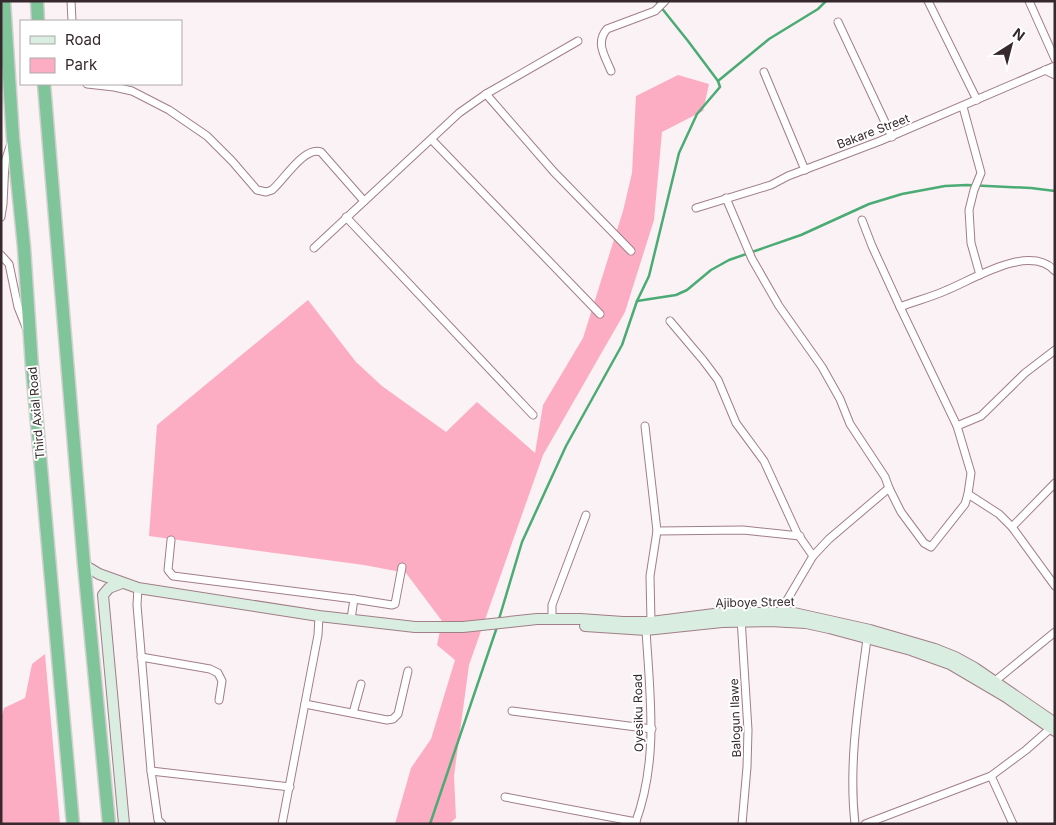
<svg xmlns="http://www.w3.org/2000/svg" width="1056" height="825" viewBox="0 0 1056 825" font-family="Inter,sans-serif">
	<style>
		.green { fill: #fcadc4 }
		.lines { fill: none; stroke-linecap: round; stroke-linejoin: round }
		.stream { stroke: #4bab74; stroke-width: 2.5 }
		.street-casing { stroke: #a17e88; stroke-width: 9 }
		.secondary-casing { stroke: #a17e88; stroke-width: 12 }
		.highway-casing { stroke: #d3d0d1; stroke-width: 15 }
		.street { stroke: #fff; stroke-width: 7 }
		.secondary { stroke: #d9ede0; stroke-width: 10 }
		.highway { stroke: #80c499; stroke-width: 12 }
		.labels { text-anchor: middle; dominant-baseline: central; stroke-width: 4; stroke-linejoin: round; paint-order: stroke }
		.street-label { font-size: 12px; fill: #36282c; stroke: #fff }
	</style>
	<rect width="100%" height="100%" fill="#faf2f4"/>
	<g class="green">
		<path d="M 678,75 L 709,84 L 703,111 L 662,132 L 654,220 L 625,312 L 543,455 L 469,665 L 454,776 L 456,818 L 449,824 L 395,824 L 411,768 L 431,739 L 455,660 L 437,645 L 442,621 L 406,573 L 364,565 L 149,536 L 157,425 L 308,300 L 356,362 L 382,386 L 446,432 L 477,402 L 535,453 L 543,405 L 583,338 L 623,211 L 632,173 L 636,96 Z"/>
		<path d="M 45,654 L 60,824 L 2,824 L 1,719 L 4,708 L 25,698 L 32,664 Z"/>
	</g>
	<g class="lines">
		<g class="stream">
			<path d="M 656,1 L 688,41 L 718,81"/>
			<path d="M 637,301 L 676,295 L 687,290 L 711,270 L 729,260 L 801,235 L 869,204 L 902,194 L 945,186 L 967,185 L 1031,188 L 1055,191"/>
			<path d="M 499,619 L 522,542 L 566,446 L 622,345 L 637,301 L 649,276 L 679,153 L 697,114 L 720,87 L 718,81 L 769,39 L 818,9 L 826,1"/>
			<path d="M 430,824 L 497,627"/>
		</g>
		<g class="street-casing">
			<g id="street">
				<path d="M 71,1 L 72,21"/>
				<path d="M 928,1 L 977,100"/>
				<path d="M 1029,1 L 1055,59"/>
				<path d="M 838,22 L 892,137"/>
				<path d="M 1045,70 L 1055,75"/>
				<path d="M 611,71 C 605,56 595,43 607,29 L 655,11 L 665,1"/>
				<path d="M 764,72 L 805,170"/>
				<path d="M 87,84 L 114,87 L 132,91 L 169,110 L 207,136 L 232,161 L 257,190 L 266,192 L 272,190 C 284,180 304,146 321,152 L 364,201"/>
				<path d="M 486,94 L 554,172 L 631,251"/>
				<path d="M 963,107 L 981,173 L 974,190 L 969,210 L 971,243 L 980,275"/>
				<path d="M 432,140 L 600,314"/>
				<path d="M 726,198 L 752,259 L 779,306 L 822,367 L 840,399 L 850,424 L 885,477 L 889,488 L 901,512 L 924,543 L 931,547 L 965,504 L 968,494 L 971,473 L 957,426 L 900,307 L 872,246 L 862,220"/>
				<path d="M 696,208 L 771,185 L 788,176 L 880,141 L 1055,66"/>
				<path d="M 1,217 L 3,204 L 5,162 L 11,143"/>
				<path d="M 346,217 L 533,415"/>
				<path d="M 314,248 L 459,113 L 486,94 L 578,41"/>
				<path d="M 1,255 L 9,264 L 18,307 L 26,327"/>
				<path d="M 900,307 C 915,301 932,297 947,290 C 974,279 1030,243 1055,271"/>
				<path d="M 670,321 L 703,360 L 718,380 L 736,423 L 764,461 L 797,533 L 813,556"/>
				<path d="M 645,426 L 657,531 L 650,576 L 651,622"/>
				<path d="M 957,426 L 981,416 L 1025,373 L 1055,350"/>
				<path d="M 968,494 L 999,514 L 1012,527 L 1055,586"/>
				<path d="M 1012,527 L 1055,483"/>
				<path d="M 657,531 L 743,530 L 800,536"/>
				<path d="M 171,540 L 168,570 L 173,576 L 354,599 L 351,619"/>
				<path d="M 138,588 L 137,605 L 151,771 L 158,820 L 162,824"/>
				<path d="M 354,599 L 392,605 L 395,604 L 402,567"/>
				<path d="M 780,612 L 813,556 L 829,539 L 889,488"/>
				<path d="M 741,618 L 748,730 L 747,767 L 742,824"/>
				<path d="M 552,619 L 552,605 L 586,515"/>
				<path d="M 141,657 L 210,669 L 218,673 L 222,681 L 219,700"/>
				<path d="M 993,686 L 995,681 L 1055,632"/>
				<path d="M 305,704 L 387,720 L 393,719 L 398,714 L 408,671"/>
				<path d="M 512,711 L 652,729"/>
				<path d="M 353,713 L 361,684"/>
				<path d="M 151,771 L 290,787"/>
				<path d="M 991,776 L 1013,824"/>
				<path d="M 505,797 L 636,822"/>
				<path d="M 282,824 L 318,635 L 319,616"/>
				<path d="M 635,824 C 659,760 650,697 646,630"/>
				<path d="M 855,824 C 848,762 859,700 867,639"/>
				<path d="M 865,824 L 991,776 L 1026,750 L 1051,728"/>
			</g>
		</g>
		<g class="secondary-casing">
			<g id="secondary">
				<path d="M 84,565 L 99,574 L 138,588 L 319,616 L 415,627 L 463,627 L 537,619 L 580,619 L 623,622 L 651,622 L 722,613 L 794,613 L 870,630 L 935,649 L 955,657 L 975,668 L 1055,723"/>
				<path d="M 122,583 L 109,588 L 103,595 L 124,824"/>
				<path d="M 585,626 L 646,630 L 722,622 L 770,621 L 806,623 L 829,628 L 911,650 L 950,664 L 1006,697 L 1055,731"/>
			</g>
		</g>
		<g class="highway-casing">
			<g id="highway">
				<path d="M 4,1 L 13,138 L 24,247 L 32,367 L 73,824"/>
				<path d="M 37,1 L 38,21"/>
				<path d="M 44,84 L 84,565 L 109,824"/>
			</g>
		</g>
		<use href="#street" class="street"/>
		<use href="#secondary" class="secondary"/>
		<use href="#highway" class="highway"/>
	</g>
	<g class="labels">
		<g class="street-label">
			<text transform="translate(873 131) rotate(-21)">Bakare Street</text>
			<text transform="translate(36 413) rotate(-95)">Third Axial Road</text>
			<text transform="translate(755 602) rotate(-1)">Ajiboye Street</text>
			<text transform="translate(638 713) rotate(-91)">Oyesiku Road</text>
			<text transform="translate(735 718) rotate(-92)">Balogun Ilawe</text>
		</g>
	</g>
	<rect width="1056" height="825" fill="none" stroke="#36282c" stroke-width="5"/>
	<rect x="20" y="20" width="162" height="65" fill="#ffffff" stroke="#afa9ab"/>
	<rect x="30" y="36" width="25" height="8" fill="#d9ede0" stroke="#afa9ab"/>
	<text x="65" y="45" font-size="15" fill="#36282c">Road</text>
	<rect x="30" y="58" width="25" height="15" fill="#fcadc4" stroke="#afa9ab"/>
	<text x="65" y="70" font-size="15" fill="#36282c">Park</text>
	<g transform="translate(1011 45) rotate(36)" stroke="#ffffff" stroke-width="4" paint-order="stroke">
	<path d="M0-4L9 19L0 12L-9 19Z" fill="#36282c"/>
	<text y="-8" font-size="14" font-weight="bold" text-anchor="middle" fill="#36282c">N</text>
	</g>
</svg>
